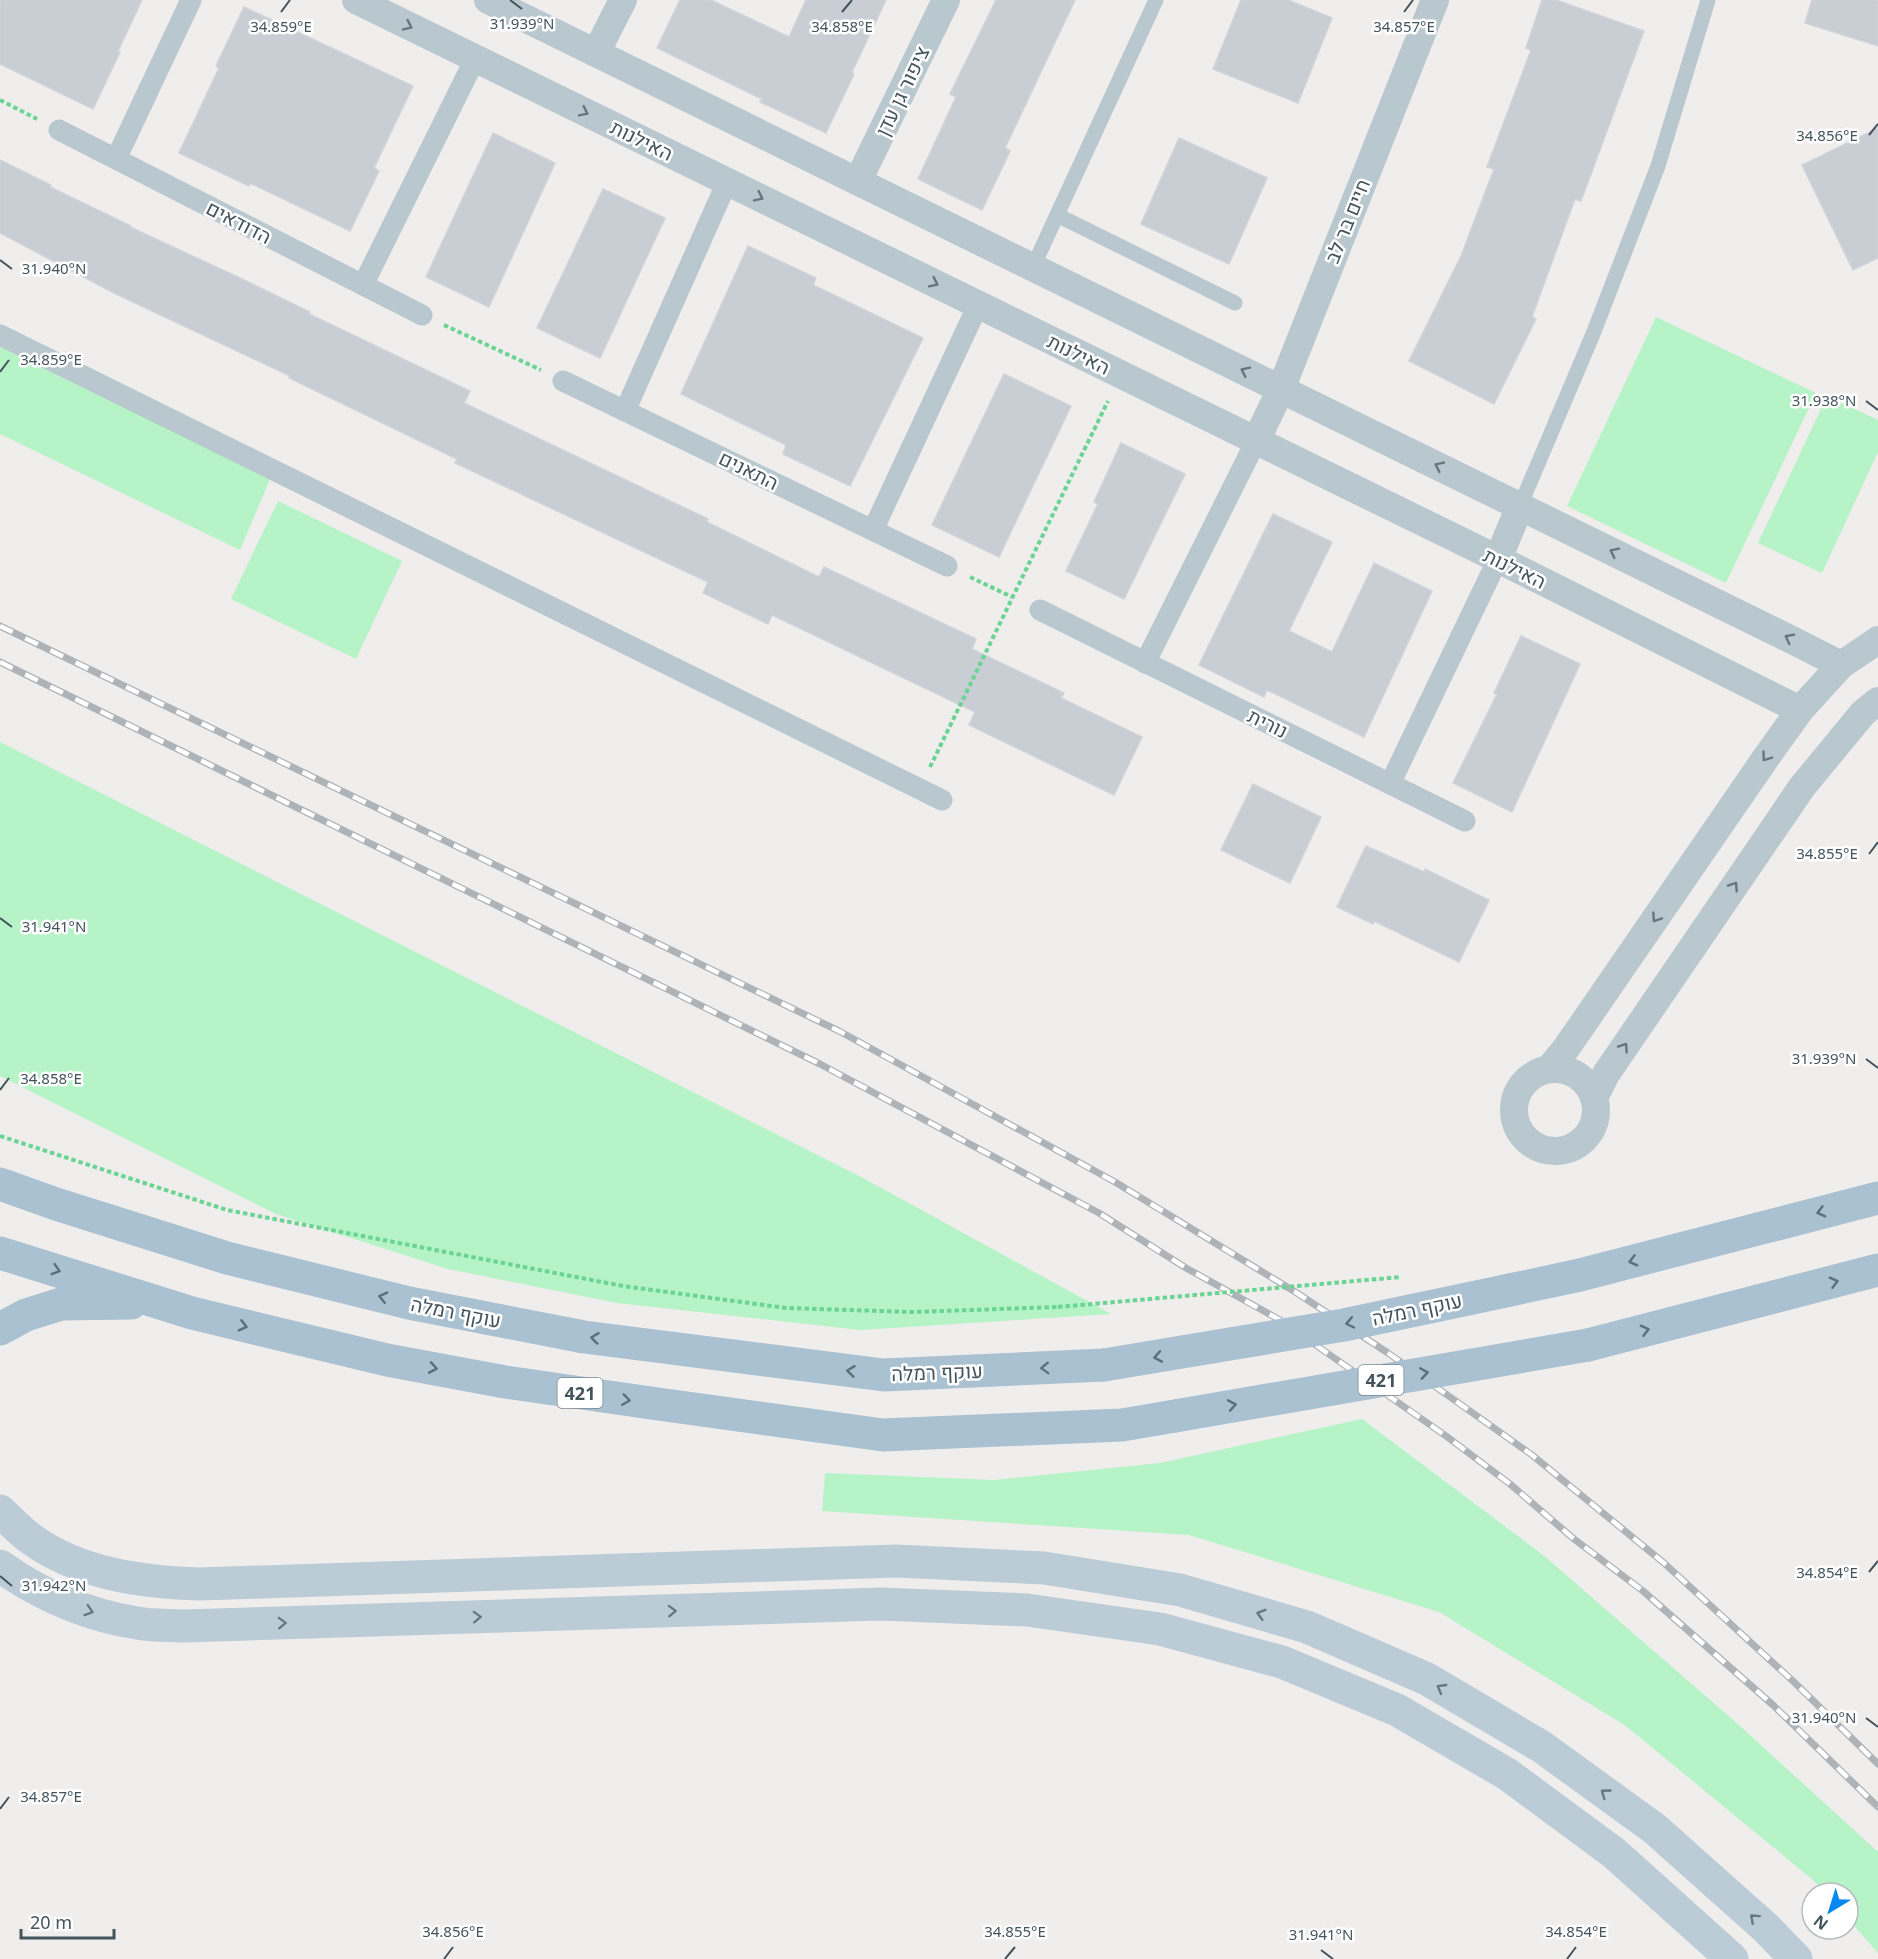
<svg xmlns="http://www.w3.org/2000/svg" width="1878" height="1959" viewBox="0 0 1878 1959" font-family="'Noto Sans',Heebo,sans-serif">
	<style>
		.green { fill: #b6f3c6 }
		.building { fill: #c8ced3; stroke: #d0d4da; stroke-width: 1.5 }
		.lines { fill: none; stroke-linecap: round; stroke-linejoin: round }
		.path { stroke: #6ad593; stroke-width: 4; stroke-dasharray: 4.5 3; stroke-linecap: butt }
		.service { stroke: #b9c7ce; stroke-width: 15 }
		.pedestrian { stroke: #b9c7ce; stroke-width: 21 }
		.minor { stroke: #b9c7ce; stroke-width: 28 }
		.secondary { stroke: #bbccd7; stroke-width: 33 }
		.primary { stroke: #a9c1d0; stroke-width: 33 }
		.rail-casing { stroke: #aeb3b8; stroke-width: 7 }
		.rail { stroke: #fff; stroke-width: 4.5; stroke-dasharray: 14; stroke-linecap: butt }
		.path-bridge { stroke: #6ad593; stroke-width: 4; stroke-dasharray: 4.5 3; stroke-linecap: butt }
		.primary-bridge { stroke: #a9c1d0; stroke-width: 33 }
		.oneway { stroke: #66767f }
		.oneway2 { stroke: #5c6f7a }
		.oneway3 { stroke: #677882 }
		.ticks { fill: none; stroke: #43545d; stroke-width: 2 }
		.labels { text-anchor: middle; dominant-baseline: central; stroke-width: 5; stroke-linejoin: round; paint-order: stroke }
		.shield { fill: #fff; stroke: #7b878e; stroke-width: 1.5 }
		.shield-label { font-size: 18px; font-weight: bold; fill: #43545d }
		.street-label { font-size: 20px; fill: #43545d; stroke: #fff }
		.ticks-label { font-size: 15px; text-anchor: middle; fill: #43545d; stroke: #fff; stroke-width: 5; stroke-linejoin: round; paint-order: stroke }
	</style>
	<rect width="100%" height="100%" fill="#f0eded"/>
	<g class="green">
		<path d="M 1656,317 L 1816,393 L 1726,583 L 1567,506 Z"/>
		<path d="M 0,335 L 274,470 L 240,550 L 0,434 Z"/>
		<path d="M 1827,396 L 1878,420 L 1878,452 L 1822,573 L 1758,543 Z"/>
		<path d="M 278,501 L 402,561 L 356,659 L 231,599 Z"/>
		<path d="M 0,742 L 865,1179 L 1111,1314 L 860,1330 L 617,1303 L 448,1269 L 276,1214 L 0,1076 Z"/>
		<path d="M 1362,1419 L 1543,1555 L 1739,1725 L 1878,1852 L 1878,1953 L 1848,1919 L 1848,1893 L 1825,1893 L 1813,1880 L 1626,1726 L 1439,1612 L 1189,1535 L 822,1511 L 825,1473 L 994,1480 L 1160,1463 Z"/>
	</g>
	<g class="building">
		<path d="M 0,0 L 142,0 L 118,51 L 120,52 L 93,109 L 0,64 Z"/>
		<path d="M 680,0 L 711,0 L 789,37 L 806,0 L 886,0 L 852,72 L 854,74 L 826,133 L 760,102 L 762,99 L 657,48 Z"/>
		<path d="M 996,0 L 1075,0 L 1005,148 L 1010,151 L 982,210 L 918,179 L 956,97 L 950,94 Z"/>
		<path d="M 1241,0 L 1288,0 L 1332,18 L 1298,103 L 1213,69 Z"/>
		<path d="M 1542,0 L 1556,0 L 1644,31 L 1581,201 L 1575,199 L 1532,317 L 1536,319 L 1494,404 L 1409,361 L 1461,256 L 1494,169 L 1487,167 L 1531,50 L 1526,48 Z"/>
		<path d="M 1812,0 L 1878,0 L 1878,46 L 1805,23 Z"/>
		<path d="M 244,7 L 413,86 L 374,168 L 379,171 L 350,231 L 250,183 L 249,186 L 179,153 L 219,68 L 216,66 Z"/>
		<path d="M 1878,128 L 1878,258 L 1853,270 L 1802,165 Z"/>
		<path d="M 493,133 L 555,163 L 489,307 L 426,277 Z"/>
		<path d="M 1179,138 L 1267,178 L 1229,264 L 1141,224 Z"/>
		<path d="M 0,160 L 51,185 L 50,187 L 131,226 L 130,227 L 240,278 L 310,312 L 309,314 L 470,391 L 464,403 L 708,519 L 707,522 L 819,577 L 824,567 L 976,639 L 972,649 L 1064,693 L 1061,698 L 1142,737 L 1114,795 L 969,725 L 975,712 L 772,615 L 768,624 L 703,593 L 708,582 L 455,463 L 457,459 L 289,378 L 290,376 L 116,294 L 0,233 Z"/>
		<path d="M 603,189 L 665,218 L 600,358 L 537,328 Z"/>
		<path d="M 748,246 L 816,278 L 813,285 L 923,338 L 850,486 L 783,454 L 786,445 L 681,394 Z"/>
		<path d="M 1004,374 L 1071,406 L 999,557 L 932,525 Z"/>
		<path d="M 1121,443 L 1185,474 L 1124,599 L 1066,571 L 1098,504 L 1094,502 Z"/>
		<path d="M 1273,514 L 1332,542 L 1289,631 L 1332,652 L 1374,563 L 1432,591 L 1364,737 L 1267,690 L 1264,697 L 1199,665 Z"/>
		<path d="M 1521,636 L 1580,664 L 1512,812 L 1453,783 L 1497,694 L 1494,693 Z"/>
		<path d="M 1253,784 L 1321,817 L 1290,883 L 1221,850 Z"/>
		<path d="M 1366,846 L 1424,872 L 1425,869 L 1489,900 L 1459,962 L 1374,921 L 1373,924 L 1337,907 Z"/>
	</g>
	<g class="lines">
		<g class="path">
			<path d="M 0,100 L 37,119"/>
			<path d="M 444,325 L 541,370"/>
			<path d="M 970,577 L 1012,597"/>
			<path d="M 930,767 L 1108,401"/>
			<path d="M 0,1136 L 227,1210 L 623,1286 L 786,1308 L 913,1312 L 1058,1307"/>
		</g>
		<g class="service">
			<path d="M 1057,215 L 1235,303"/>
			<path d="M 1033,267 L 1156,0"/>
			<path d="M 1520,506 L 1593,334 L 1658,166 L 1708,0"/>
		</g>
		<g class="pedestrian">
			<path d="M 59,130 L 422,315"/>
			<path d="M 116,159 L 191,0"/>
			<path d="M 363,285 L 475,59"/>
			<path d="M 0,335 L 942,800"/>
			<path d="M 563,381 L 947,566"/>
			<path d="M 625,411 L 727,182"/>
			<path d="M 873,530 L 978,305"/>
			<path d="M 1040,610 L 1465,821"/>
			<path d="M 1145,663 L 1256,441"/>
			<path d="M 1390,784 L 1498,559"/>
		</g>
		<g class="minor">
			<path d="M 356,0 L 1498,559 L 1800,710"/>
			<path d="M 488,0 L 1794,641 L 1841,665"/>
			<path d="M 596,53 L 623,0"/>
			<path d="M 858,181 L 946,0"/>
			<path d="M 1256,441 L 1281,389 L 1435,0"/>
			<path d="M 1498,559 L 1520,506"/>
			<circle cx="1555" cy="1110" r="41"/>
			<path d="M 1549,1069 L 1567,1047 L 1765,759 L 1800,710 L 1841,665 L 1878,640"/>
			<path d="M 1594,1098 L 1606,1074 L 1802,787 L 1863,713 L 1878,701"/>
		</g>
		<g class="secondary">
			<path d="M 0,1511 C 10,1520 20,1531 31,1539 C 80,1574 141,1582 199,1584 L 896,1561 L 1044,1568 L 1180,1590 L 1307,1627 L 1427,1679 L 1542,1747 L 1655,1829 L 1766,1928 L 1796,1959"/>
			<path d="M 0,1566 C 42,1596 85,1615 137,1623 C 152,1626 168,1625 184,1626 L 881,1604 L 1027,1610 L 1160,1629 L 1282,1662 L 1397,1710 L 1507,1774 L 1614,1853 L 1732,1959"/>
		</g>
		<g class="primary">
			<path d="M 0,1184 L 56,1204 L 227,1258 L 409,1303 L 584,1337 L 884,1375 L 1104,1365"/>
			<path d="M 0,1253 L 192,1313 L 387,1360 L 505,1382 L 658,1404 L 883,1435 L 1122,1425 L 1175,1416"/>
			<path d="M 1510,1290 L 1580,1275 L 1878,1198"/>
			<path d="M 0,1329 L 26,1315 L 61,1304 L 131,1303"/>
			<path d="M 1588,1345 L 1878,1270"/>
		</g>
		<g class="rail-casing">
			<g id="rail">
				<path d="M 0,626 L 839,1031 L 1115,1182 L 1297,1293 L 1388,1353 L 1532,1455 L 1664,1563 L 1794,1682 L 1878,1764"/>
				<path d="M 0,662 L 820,1064 L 1099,1213 L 1186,1268 L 1280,1320 L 1446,1436 L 1510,1484 L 1574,1539 L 1643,1591 L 1773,1705 L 1878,1807"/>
			</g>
		</g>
		<use href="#rail" class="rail"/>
		<path class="path-bridge" d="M 1058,1307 L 1401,1277"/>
		<g class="primary-bridge">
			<path d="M 1104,1365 L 1344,1325 L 1510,1290"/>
			<path d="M 1175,1416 L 1588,1345"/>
		</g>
	</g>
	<defs><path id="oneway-chevron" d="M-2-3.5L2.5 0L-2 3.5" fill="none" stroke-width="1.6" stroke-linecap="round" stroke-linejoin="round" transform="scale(1.5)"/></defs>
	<g class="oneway">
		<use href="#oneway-chevron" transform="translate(408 26) rotate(26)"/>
		<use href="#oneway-chevron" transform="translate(584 112) rotate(26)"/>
		<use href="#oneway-chevron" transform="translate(759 197) rotate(26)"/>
		<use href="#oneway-chevron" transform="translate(934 283) rotate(26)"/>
		<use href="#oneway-chevron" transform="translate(1245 371) rotate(-154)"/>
		<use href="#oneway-chevron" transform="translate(1439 466) rotate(-154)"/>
		<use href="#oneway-chevron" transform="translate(1614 552) rotate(-154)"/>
		<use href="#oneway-chevron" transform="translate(1789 638) rotate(-153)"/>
		<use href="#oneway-chevron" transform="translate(1766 757) rotate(126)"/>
		<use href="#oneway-chevron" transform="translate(1734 886) rotate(-56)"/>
		<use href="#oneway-chevron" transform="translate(1656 918) rotate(124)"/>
		<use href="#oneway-chevron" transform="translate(1624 1047) rotate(-56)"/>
	</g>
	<g class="oneway2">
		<use href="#oneway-chevron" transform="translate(1821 1212) rotate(165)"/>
		<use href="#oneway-chevron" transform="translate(1633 1261) rotate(165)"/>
		<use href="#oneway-chevron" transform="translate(56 1270) rotate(17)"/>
		<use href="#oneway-chevron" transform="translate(1834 1282) rotate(-15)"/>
		<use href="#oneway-chevron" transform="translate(383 1297) rotate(-167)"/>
		<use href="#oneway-chevron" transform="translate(1350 1323) rotate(168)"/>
		<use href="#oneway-chevron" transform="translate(243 1326) rotate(14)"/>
		<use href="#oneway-chevron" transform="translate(1645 1330) rotate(-15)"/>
		<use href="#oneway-chevron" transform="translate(595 1338) rotate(-173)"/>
		<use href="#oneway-chevron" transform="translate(1158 1357) rotate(170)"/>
		<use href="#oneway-chevron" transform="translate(433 1368) rotate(10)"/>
		<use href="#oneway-chevron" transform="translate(1045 1368) rotate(178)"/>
		<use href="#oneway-chevron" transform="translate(851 1371) rotate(-173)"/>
		<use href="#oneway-chevron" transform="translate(1424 1373) rotate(-9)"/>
		<use href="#oneway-chevron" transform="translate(626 1400) rotate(8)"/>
		<use href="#oneway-chevron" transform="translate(1232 1405) rotate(-10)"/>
	</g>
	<g class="oneway3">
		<use href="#oneway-chevron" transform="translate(89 1611) rotate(18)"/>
		<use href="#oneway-chevron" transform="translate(672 1611) rotate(-2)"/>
		<use href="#oneway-chevron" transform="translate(1261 1614) rotate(-164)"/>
		<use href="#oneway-chevron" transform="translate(477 1617) rotate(-2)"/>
		<use href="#oneway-chevron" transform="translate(282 1623) rotate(-2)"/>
		<use href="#oneway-chevron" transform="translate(1441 1688) rotate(-150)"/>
		<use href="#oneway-chevron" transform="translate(1605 1793) rotate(-144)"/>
		<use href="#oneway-chevron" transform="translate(1754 1918) rotate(-138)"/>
	</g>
	<path class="ticks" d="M 510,0 L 522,9M 281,12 L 290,0M 842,12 L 852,0M 1404,12 L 1413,0M 1869,135 L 1878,124M 0,260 L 12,269M 0,372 L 9,360M 1866,401 L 1878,410M 1869,854 L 1878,842M 0,918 L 12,927M 1866,1059 L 1878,1068M 0,1090 L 9,1078M 1869,1572 L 1878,1561M 0,1576 L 12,1586M 1866,1718 L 1878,1727M 0,1809 L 9,1797M 1321,1950 L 1333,1959M 444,1959 L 453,1947M 1005,1959 L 1015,1947M 1567,1959 L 1576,1947"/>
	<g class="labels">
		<g class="shield">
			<rect x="1358.5" y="1365" width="45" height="30" rx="4.5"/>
			<rect x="557.5" y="1378" width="45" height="30" rx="4.5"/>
		</g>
		<g class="shield-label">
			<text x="1381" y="1380">421</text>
			<text x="580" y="1393">421</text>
		</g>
		<g class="street-label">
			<text transform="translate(902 91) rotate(-64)">ציפור גן עדן</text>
			<text transform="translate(642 140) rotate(26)">האילנות</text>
			<text transform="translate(1347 221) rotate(-68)">חיים בר לב</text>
			<text transform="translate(239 222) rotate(27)">הדודאים</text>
			<text transform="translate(1079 354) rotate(26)">האילנות</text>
			<text transform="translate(749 470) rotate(26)">התאנים</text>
			<text transform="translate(1515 568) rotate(26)">האילנות</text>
			<text transform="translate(1268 723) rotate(26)">נורית</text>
			<text transform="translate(1417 1309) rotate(-12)">עוקף רמלה</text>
			<text transform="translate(456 1312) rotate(11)">עוקף רמלה</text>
			<text transform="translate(937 1372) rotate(-2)">עוקף רמלה</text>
		</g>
	</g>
	<g class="ticks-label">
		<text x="522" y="29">31.939°N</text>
		<text x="281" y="32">34.859°E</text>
		<text x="842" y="32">34.858°E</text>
		<text x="1404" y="32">34.857°E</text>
		<text x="1827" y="141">34.856°E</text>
		<text x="54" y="274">31.940°N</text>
		<text x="51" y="365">34.859°E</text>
		<text x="1824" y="406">31.938°N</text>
		<text x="1827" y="859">34.855°E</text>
		<text x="54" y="932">31.941°N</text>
		<text x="1824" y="1064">31.939°N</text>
		<text x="51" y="1084">34.858°E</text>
		<text x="1827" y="1578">34.854°E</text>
		<text x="54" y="1591">31.942°N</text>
		<text x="1824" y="1723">31.940°N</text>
		<text x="51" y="1802">34.857°E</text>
		<text x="453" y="1937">34.856°E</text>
		<text x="1015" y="1937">34.855°E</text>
		<text x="1576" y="1937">34.854°E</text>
		<text x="1321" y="1940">31.941°N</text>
	</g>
	<g transform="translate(1830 1911) rotate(218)"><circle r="28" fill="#ffffff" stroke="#b4bbbe" stroke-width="1.5"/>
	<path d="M0-4.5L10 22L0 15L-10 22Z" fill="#0589f1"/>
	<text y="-9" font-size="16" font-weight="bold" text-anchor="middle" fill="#43545d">N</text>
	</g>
	<path d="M21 1929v9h93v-9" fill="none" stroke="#43545d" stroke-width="3"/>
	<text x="30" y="1929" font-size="18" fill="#43545d" stroke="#ffffff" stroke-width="4.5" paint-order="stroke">20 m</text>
</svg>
